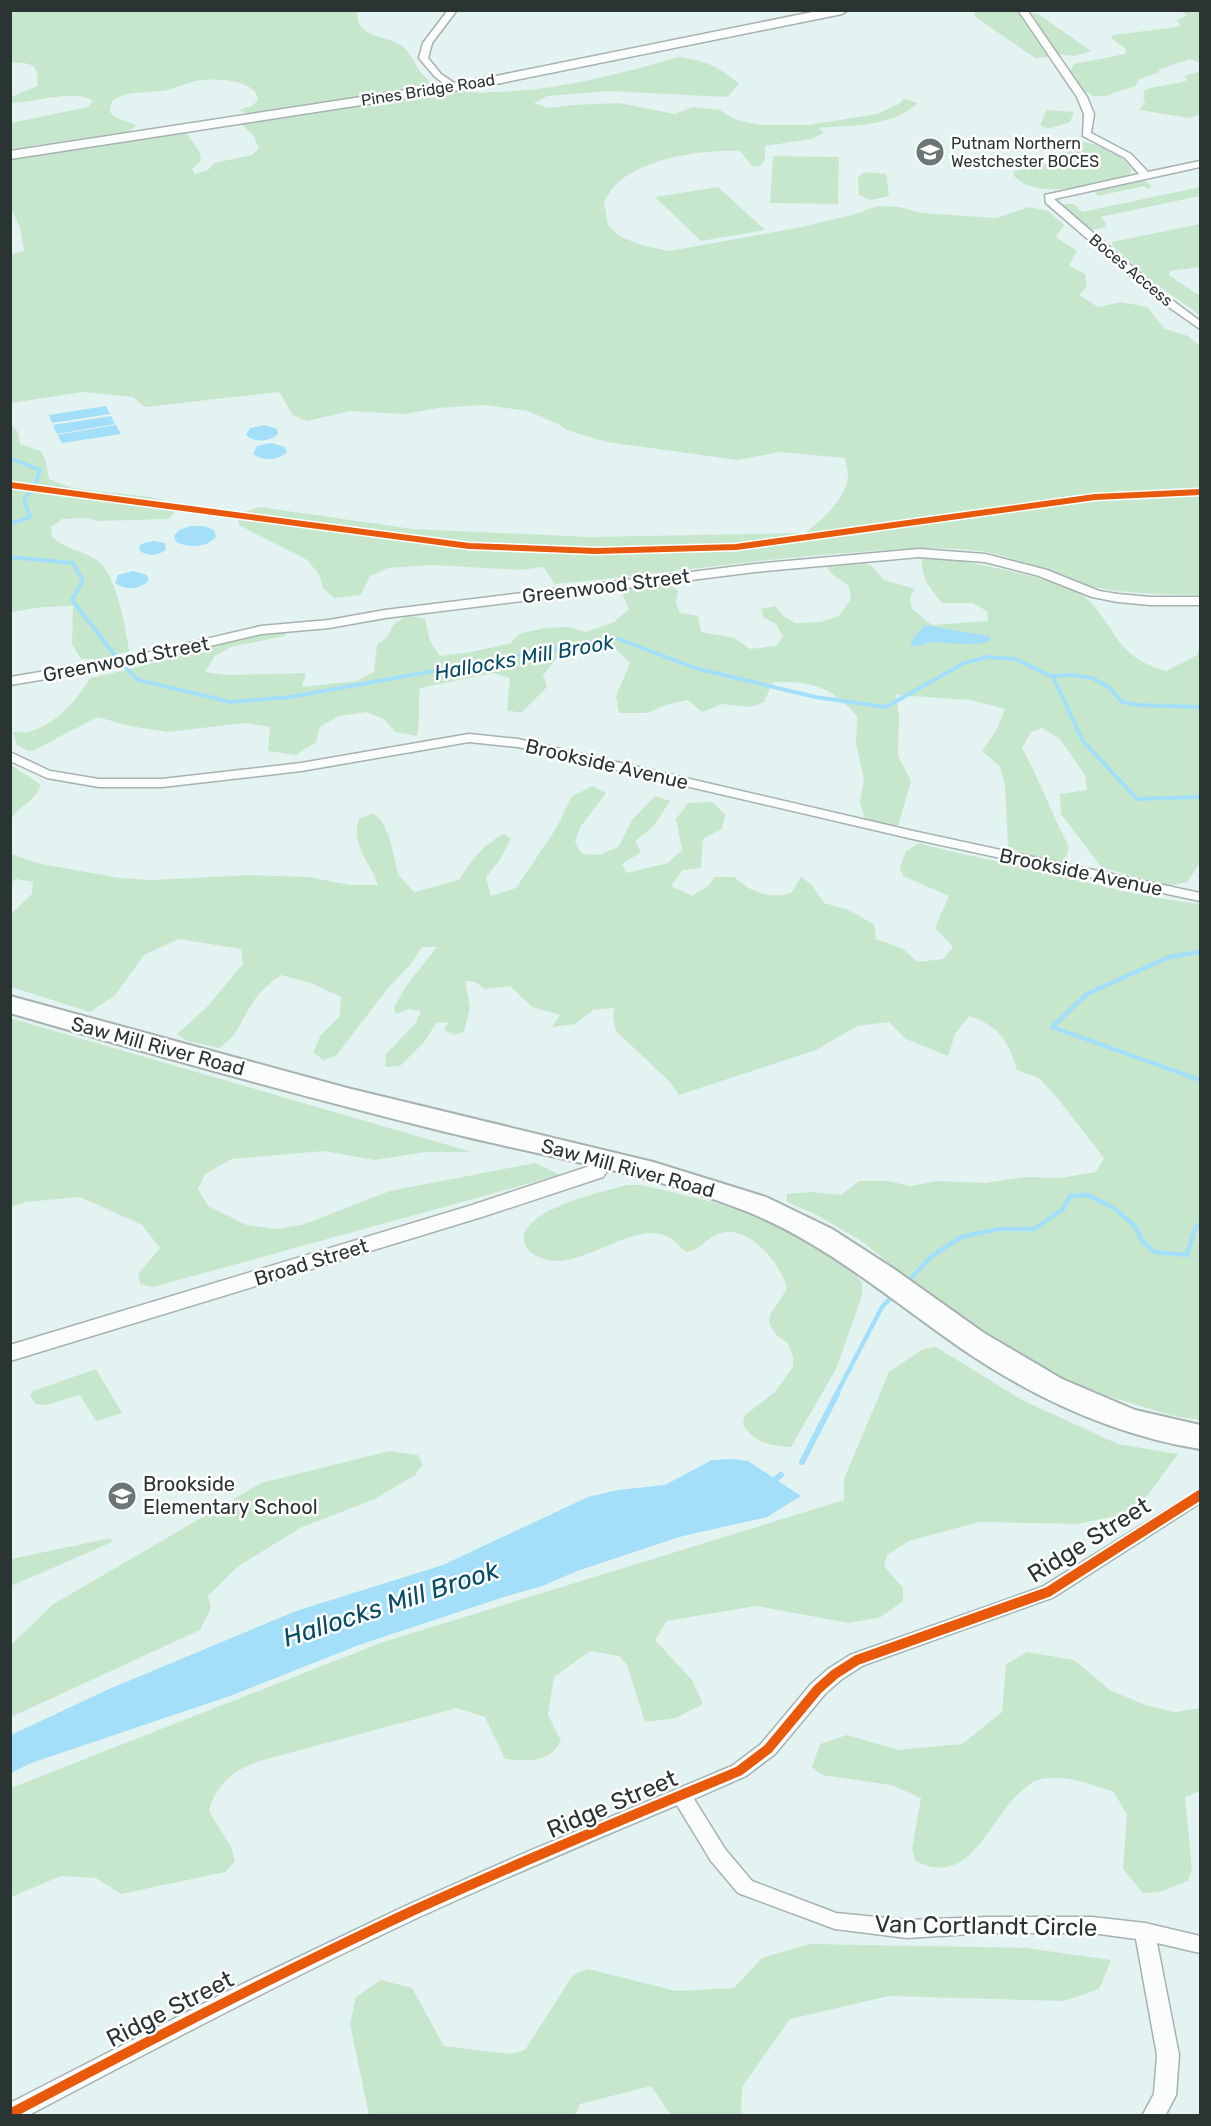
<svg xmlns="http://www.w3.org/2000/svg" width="1211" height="2126" viewBox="0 0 1211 2126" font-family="Rubik,sans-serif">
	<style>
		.green { fill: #c7e7cd }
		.water { fill: #a3dff9 }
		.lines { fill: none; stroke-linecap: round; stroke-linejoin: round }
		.stream-far2 { stroke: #a3dff9; stroke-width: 4 }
		.stream-far1 { stroke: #a3dff9; stroke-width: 4.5 }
		.stream { stroke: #a3dff9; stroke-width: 6 }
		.street-casing { stroke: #a5b2b0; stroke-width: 3 }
		.secondary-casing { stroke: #a5b2b0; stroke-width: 3 }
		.highway-casing { stroke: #a5b2b0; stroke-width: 4 }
		.street { fill: #fbfdfd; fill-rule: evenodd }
		.secondary { fill: #fbfdfd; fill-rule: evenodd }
		.highway { fill: #fbfdfd; fill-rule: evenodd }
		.cycleway-far1-casing { stroke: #fff; stroke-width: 9 }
		.cycleway-casing { stroke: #fff; stroke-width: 14 }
		.cycleway-far1 { stroke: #e8590c; stroke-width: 6 }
		.cycleway { stroke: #e8590c; stroke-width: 10 }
		.labels { text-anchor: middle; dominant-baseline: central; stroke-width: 5; stroke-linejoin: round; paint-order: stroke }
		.far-street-label { font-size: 16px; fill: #2a3433; stroke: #fff }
		.far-poi-label { font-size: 16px; fill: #2a3433; stroke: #fff; text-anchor: start }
		.street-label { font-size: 20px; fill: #2a3433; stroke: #fff }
		.poi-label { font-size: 20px; fill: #2a3433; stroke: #fff; text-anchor: start }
		.water-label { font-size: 21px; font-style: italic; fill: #074d66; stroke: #fff }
		.near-street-label { font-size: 24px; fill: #2a3433; stroke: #fff }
		.near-water-label { font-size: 26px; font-style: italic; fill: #074d66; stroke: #fff }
	</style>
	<rect width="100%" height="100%" fill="#e3f3f1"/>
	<g class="green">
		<path d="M 10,11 L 357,11 C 355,39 385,34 402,46 C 414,55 416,72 429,80 L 430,85 L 249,114 L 238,110 L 252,106 L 258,100 C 256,78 209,77 192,82 C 181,85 172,90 161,91 C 147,93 127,91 115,99 C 111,102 110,107 110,112 L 115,117 L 136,125 L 130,131 L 11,149 L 11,123 L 88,107 L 93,101 C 75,88 33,103 11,103 L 11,97 L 37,86 C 40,62 31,64 11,62 Z"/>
		<path d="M 981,11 L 1017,11 L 1048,57 L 1035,58 L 974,16 L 975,12 Z"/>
		<path d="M 1182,11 L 1200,11 L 1200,63 L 1189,59 L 1158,70 L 1160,72 L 1140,79 L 1135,86 L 1117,92 L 1107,96 L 1093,96 L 1083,90 L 1070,71 L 1074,64 L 1125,54 L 1126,49 L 1111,38 L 1113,35 L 1177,27 L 1181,25 L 1176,20 L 1187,16 Z"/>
		<path d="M 1031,13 L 1038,14 L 1091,51 L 1074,56 L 1057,54 Z"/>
		<path d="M 679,57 C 707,61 718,66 739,84 L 727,97 L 608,91 L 547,96 L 534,103 L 548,108 L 573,105 L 619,103 L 675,114 L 692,107 L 720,110 L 734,119 L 760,125 L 808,125 L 877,114 L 899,104 L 904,99 L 918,103 C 891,128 852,125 818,128 L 824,133 L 811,139 L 765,146 L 765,160 L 759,167 L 752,166 L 740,151 C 704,149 641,158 614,186 C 610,191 607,197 604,202 L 608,225 L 619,236 L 641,245 L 669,251 L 797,228 L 856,214 L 877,206 L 899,207 L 922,213 L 996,218 L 1029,207 L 1048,211 L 1064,225 L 1056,237 L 1077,251 L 1069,266 L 1085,274 L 1087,286 L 1079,295 L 1098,307 L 1121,302 L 1147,307 L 1165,329 L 1188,336 L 1200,346 L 1200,595 C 1165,594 1127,594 1092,587 C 1054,579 1019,557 980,551 C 942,546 900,549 862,552 C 759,558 657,575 555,584 L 543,567 L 519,570 L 432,565 L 388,568 L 370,576 L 361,595 L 334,598 L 323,588 L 319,574 L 307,560 L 239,525 L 238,514 L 259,507 L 413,529 L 590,537 L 805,533 C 822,519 845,501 848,477 C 848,472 846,464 845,458 L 780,452 L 738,460 L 607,442 L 566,430 L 558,424 L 528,411 L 485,405 L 438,408 L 404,414 L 350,411 L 307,421 L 293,415 L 279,392 L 145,407 L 133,397 L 83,392 L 11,403 L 11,255 L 24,251 L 20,227 L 11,209 L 11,157 L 185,131 L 200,153 L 201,161 L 192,169 L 195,174 L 208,170 L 214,163 L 252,155 L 259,148 L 253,135 L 240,123 L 461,88 C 472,95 485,92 497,92 C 560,90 620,74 679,57 Z"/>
		<path d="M 1200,71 L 1200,115 L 1189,118 L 1139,110 L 1145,103 L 1143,96 L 1145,90 C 1159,85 1173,85 1188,80 L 1185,76 Z"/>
		<path d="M 1047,110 L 1074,112 L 1070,122 L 1047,129 L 1040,125 Z"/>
		<path d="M 1077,141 C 1095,143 1125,153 1132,171 L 1128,175 C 1094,182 1041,203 1014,176 L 1013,172 L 1016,171 L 1059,161 L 1064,157 L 1072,143 Z"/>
		<path d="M 773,156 L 839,157 L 838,204 L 770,203 Z"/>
		<path d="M 865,172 L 886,174 L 889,196 L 871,200 L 859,195 L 858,177 Z"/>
		<path d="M 1143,179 L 1152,187 L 1148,189 L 1144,186 L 1098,196 L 1092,189 Z"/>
		<path d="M 718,187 L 765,230 L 701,241 L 655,197 Z"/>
		<path d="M 1200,187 L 1200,196 L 1100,217 L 1106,223 L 1106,227 L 1092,230 L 1059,204 L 1074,204 L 1082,212 Z"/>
		<path d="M 1200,224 L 1200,267 L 1170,271 L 1169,275 L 1200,296 L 1200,315 L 1154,283 L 1112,245 L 1112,242 Z"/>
		<path d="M 10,424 L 18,432 L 20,444 L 41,451 L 46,462 L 49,479 L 72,488 L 150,497 L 181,505 L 169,519 L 99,521 L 85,518 L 62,519 L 51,527 L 52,537 C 68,552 86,550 100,563 C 117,579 126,628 129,651 L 100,659 L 81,659 L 72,644 L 73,606 L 43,607 L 11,612 Z"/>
		<path d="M 944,558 C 972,563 1069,580 1086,598 C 1119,630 1114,656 1166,671 L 1197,655 L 1200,639 L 1200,863 L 1187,882 L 1170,886 L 1102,868 L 1061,814 L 1060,794 L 1087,790 L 1085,775 L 1060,739 L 1042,728 L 1031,732 L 1022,748 C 1040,781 1052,814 1069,847 L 1064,865 L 1033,858 L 1008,847 L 1005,786 L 1000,767 L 982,751 L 996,731 L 1005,709 L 970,700 L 896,695 L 899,716 L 898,756 L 911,781 L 898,826 L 865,820 L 860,802 L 864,779 L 856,744 L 857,716 C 830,686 813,681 773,682 L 764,702 L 751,707 L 722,704 L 702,712 L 688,700 L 666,705 L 647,713 L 619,713 L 616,696 L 630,663 L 615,648 L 585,649 L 557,658 L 543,675 L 547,687 L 521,713 L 507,710 L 510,678 L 493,673 L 420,688 C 417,704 421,720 417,736 L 395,732 L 385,720 L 367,712 L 338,716 L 320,727 L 316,742 L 296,755 L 268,751 L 270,727 L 244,723 L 168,732 L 129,726 L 98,717 L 30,752 L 17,745 L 13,732 C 19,732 26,733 32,731 C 57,723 78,699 90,678 C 137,669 181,654 226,643 C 245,638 266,631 286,632 L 285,636 L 231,647 L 215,656 L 205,672 L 226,675 L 306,673 L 302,687 L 356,681 L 374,672 L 377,645 L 388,636 L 393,625 L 408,615 L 425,619 L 430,641 L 440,656 L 471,652 L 511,643 L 519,634 L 544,628 L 567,627 L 586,632 L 614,622 L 629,609 L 620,589 L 669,584 L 678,591 L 676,603 L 680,613 L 698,616 L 701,632 L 734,638 L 750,649 L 776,646 L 783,637 L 776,624 L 764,618 L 761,609 L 775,606 L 782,615 L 795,623 L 820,622 L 839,616 L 851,599 L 849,586 L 833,575 L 825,565 L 863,562 L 873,567 L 884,580 L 915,589 L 910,598 L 912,609 L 932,625 L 988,621 L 987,611 L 972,603 L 942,603 C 930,588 921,579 922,559 Z"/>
		<path d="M 11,765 L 41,785 C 33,805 20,803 11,820 Z"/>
		<path d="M 593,786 L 606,793 L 581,826 L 575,841 L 582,854 L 599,855 L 618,847 L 633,819 L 655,796 L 670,801 L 653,827 L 635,841 L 641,852 L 622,864 L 627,873 L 668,863 L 682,850 L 676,819 L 688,803 L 712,802 L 725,814 L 722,829 L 703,839 L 701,868 L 683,870 L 671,886 L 692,896 L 707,887 L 715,877 L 734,877 C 752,893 769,899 791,893 L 801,877 L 811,884 L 824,903 L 846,909 L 874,924 L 876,939 L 903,949 L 918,962 L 943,959 L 953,947 L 935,928 L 949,896 L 903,876 L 900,867 L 906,851 L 919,843 C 957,854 994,860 1032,869 C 1088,882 1144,898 1200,904 L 1200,1420 L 1174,1416 L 1093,1392 L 1035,1366 L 902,1274 L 863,1242 L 817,1215 L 787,1202 L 787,1194 L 812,1192 L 841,1195 L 859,1181 L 887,1181 L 911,1186 L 937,1181 L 985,1183 L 1025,1177 L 1059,1178 L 1096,1172 L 1104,1158 L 1059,1100 L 1039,1078 L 1017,1070 C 1008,1040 1000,1027 969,1016 L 955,1034 L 948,1056 L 906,1039 L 889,1022 L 857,1026 L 816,1050 L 679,1095 L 670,1082 L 616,1031 L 613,1018 L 614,1008 L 593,1010 L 575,1024 L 552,1027 L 560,1015 L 532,1007 L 510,986 L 485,989 L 475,982 L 465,981 L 470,1007 L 464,1032 L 454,1035 L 444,1030 L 448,1023 L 437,1022 L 424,1042 L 400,1066 L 385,1067 L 386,1054 L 416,1023 L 421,1011 L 409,1009 L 396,1014 L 394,1008 L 406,986 L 437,947 L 422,947 L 411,964 L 388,988 L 336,1056 L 323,1060 L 313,1052 L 321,1035 L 340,1016 L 341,997 L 311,983 L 281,975 C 271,982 260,991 253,1002 C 240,1021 240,1034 219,1048 L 187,1041 L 177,1034 L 206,1008 L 243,964 L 241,949 L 179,939 L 144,955 L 115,995 L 90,1012 L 11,987 L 11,914 L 32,894 L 33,882 L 16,879 L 11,883 L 11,854 L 41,864 L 120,878 L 152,880 L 250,875 L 308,877 L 351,885 L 378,885 C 371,863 350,844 359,819 L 373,813 L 382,821 L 390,839 L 398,874 L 414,892 L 459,880 C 471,861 483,844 504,834 L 511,839 L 499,861 L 486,877 L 491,896 L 516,888 L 557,827 L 572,796 Z"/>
		<path d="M 10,1018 L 472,1152 L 426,1152 L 374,1160 L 324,1151 L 232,1159 L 205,1174 L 198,1189 L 208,1206 L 247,1225 L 275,1229 L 302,1225 L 390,1191 L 535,1163 L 560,1175 L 153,1287 L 140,1284 L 138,1274 L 160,1248 L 142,1225 L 80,1197 L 25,1202 L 11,1207 Z"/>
		<path d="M 628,1185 L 642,1185 C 709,1201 770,1212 827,1253 C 839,1261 854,1271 862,1283 L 862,1296 L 836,1369 L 791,1447 C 772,1446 752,1443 743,1424 L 745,1415 L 775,1392 L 793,1367 L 793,1356 L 787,1342 L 777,1336 L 769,1323 L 771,1313 L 787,1289 C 782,1264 747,1222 718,1234 C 705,1239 701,1250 686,1252 C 680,1248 675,1240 669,1237 C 636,1219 583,1269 547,1260 C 537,1257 525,1252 524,1240 C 522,1209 604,1191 628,1185 Z"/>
		<path d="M 936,1347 L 1022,1400 L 1118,1444 L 1178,1454 L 1135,1512 L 1077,1524 L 979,1522 L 909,1541 L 887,1555 L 884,1566 L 903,1588 L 903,1601 L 881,1617 L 849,1623 L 756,1606 L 667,1621 L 655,1640 L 692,1680 L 703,1704 L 676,1718 L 645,1722 L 627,1665 L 619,1656 L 590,1651 L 554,1677 L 548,1715 L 561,1741 C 547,1765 530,1760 505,1759 L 485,1717 L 457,1708 L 263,1760 C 236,1768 216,1783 209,1811 L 231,1847 L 235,1861 L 225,1872 L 121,1894 L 96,1878 L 61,1876 L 11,1897 L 11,1788 L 383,1642 L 844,1500 L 844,1479 L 889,1372 L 923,1349 Z"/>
		<path d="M 96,1369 L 122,1413 L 96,1421 L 80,1395 L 46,1405 L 36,1404 L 30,1395 L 33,1391 Z"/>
		<path d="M 389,1451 L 418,1455 L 423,1465 L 415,1475 L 375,1499 L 302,1527 L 237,1567 L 208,1596 L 211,1608 L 200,1630 L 11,1717 L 11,1645 L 52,1605 L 261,1483 Z"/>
		<path d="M 111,1538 L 112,1542 L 11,1586 L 11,1559 Z"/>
		<path d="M 1027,1652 L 1074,1660 L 1110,1690 L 1145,1705 L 1175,1712 L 1200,1708 L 1200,1791 L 1185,1797 L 1192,1868 L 1188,1881 L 1159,1892 L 1143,1893 L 1123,1869 L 1127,1815 L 1114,1792 C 1089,1784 1063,1773 1037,1780 C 1033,1781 1029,1785 1025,1788 C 988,1816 974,1890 915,1861 L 912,1849 L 921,1798 L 892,1785 L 822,1775 L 812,1767 L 820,1744 L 847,1735 L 898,1750 L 962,1744 L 1002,1712 L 1006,1664 Z"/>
		<path d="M 809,1944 L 1026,1948 L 1111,1960 L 1099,1989 L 1064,2001 L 889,1996 L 790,2019 L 742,2087 L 741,2115 L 671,2115 L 651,2086 L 580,2104 L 575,2115 L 369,2115 L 350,2024 L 356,1997 L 381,1980 L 412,1988 L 444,2046 L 510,2054 L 525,2050 L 573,1975 L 588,1969 L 676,1991 L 734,1988 L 762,1958 Z"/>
	</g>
	<g class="water">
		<path d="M 106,406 L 110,414 L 52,423 L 49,415 Z"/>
		<path d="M 111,416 L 115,424 L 57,434 L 53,425 Z"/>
		<path d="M 116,425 L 121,434 L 62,443 L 57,435 Z"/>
		<path d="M 264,425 L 277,429 L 278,434 C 269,442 255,443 246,435 L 250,428 Z"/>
		<path d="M 271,443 L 285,447 L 287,452 C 278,461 263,461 253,454 L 257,446 Z"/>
		<path d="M 190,526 L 203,526 L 214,530 L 216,537 C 206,548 189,548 176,542 L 174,536 L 179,530 Z"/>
		<path d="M 153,541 L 165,543 L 166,550 C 157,556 147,557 139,550 L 141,544 Z"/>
		<path d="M 133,571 L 147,575 L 149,580 C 140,590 125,591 115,583 L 118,575 Z"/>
		<path d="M 924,625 L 989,636 L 991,640 C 981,647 949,643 936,642 C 927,642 921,647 913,646 L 910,643 Z"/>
		<path d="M 734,1459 L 748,1461 L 801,1496 L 767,1517 L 679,1537 L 577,1571 L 542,1586 L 504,1597 L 359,1645 L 230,1696 L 31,1763 L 11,1773 L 11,1735 L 107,1690 L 296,1611 L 443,1565 L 588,1497 L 618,1490 L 665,1485 L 712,1460 Z"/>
	</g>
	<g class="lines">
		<g class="stream-far2">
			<path d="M 10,458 L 40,470 L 36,482 L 24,500 L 30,517 L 10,524"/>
			<path d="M 10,557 L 73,563 L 83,581 L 72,600 L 117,658"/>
			<path d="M 126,668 L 138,680 L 231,702 L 290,697 L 616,638 L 695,668 L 815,697 L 886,707 L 964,663 L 988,657 L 1015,659 L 1053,677 L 1083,741 L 1137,799 L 1200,797"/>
			<path d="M 1052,676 L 1072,675 L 1092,678 L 1109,687 L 1122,702 L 1137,705 L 1200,707"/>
		</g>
		<g class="stream-far1">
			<path d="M 1200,952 L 1169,957 L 1087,994 L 1052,1027 L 1200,1080"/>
			<path d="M 909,1280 L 932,1256 L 961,1237 L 999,1229 L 1034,1229 L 1063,1209 L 1070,1196 L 1088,1195 L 1114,1208 L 1136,1227 L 1141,1240 L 1154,1252 L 1187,1255 L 1195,1229 L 1200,1224"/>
			<path d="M 836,1395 L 882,1307 L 891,1298"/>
		</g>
		<g class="stream">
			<path d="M 802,1462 L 837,1394"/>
			<path d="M 771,1482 L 781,1475"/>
		</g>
		<g class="street-casing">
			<g id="street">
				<path d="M 448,10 L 457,10 L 432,43 L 428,58 L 441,74 L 457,85 L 457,89 L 454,90 L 435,77 L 419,58 L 423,43 Z"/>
				<path d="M 1018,10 L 1027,10 L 1087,97 L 1094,114 L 1091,133 L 1131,154 L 1148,172 L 1200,161 L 1200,167 L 1054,199 L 1164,294 L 1200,321 L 1200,329 L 1156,298 L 1046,203 L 1045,195 L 1139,174 L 1125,158 L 1083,136 L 1084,114 L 1077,97 Z"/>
				<path d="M 919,549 L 985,554 L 1047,570 L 1099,591 L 1118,594 L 1150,597 L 1200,597 L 1200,605 L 1150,605 L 1118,602 L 1092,597 L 1039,576 L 985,562 L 919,557 L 755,572 L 385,618 L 329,628 L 261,634 L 124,666 L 10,685 L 10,677 L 124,658 L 261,626 L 329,620 L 385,610 L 755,564 Z"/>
				<path d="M 469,734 L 518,739 L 913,831 L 1200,893 L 1200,901 L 913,839 L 518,747 L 469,742 L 301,771 L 162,787 L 99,787 L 47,778 L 10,761 L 10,752 L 50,771 L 99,779 L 162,779 L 301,763 Z"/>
				<path d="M 1200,1489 L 1200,1503 L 1054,1597 L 864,1665 L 842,1679 L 825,1694 L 775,1754 L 746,1776 L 694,1799 L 725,1849 L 752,1881 L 836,1913 L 907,1920 L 987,1917 L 1092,1917 L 1145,1923 L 1200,1936 L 1200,1953 L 1157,1943 L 1179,2055 L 1176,2095 L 1165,2116 L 1142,2116 L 1154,2094 L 1157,2055 L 1136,1939 L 1092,1933 L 987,1933 L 907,1938 L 835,1929 L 738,1893 L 711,1861 L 677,1805 C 589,1842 502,1879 415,1919 C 284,1981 156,2048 27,2116 L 10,2116 L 10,2103 L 230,1990 L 403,1907 L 529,1851 L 732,1766 L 761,1744 L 811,1684 L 828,1669 L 850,1655 L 1042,1587 Z"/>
			</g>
		</g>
		<g class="secondary-casing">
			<g id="secondary">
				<path d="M 822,10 L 848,10 L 842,14 L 491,85 L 10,159 L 10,151 L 491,77 Z"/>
				<path d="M 604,1153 L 612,1155 L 615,1160 L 603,1177 L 485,1216 L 10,1361 L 10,1345 L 469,1206 L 587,1167 L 596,1155 Z"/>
			</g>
		</g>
		<g class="highway-casing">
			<path id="highway" d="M 10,996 L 347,1088 L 653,1162 L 766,1197 L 832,1229 L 894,1269 L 984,1333 L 1062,1379 L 1135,1410 L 1200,1425 L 1200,1449 C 1114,1435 1034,1398 962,1349 C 891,1300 825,1242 743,1210 C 649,1173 548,1157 450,1133 C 317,1100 186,1064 55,1026 L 10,1013 Z"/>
		</g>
		<use href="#street" class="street"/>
		<use href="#secondary" class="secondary"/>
		<use href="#highway" class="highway"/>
		<g class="cycleway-far1-casing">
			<path id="cycleway-far1" d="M 10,485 L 469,546 L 596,551 L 736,547 L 1095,497 L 1200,492"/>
		</g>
		<g class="cycleway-casing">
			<path id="cycleway" d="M 10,2114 C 142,2044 275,1975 410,1912 C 519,1862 629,1817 739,1771 L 768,1749 L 818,1689 L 835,1674 L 857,1660 L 1048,1592 L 1200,1495"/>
		</g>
		<use href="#cycleway-far1" class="cycleway-far1"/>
		<use href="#cycleway" class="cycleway"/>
	</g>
	<defs>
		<g id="school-disc" transform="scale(1.5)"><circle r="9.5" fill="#6b7776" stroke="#fff"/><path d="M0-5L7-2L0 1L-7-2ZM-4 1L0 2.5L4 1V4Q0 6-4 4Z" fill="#fff"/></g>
	</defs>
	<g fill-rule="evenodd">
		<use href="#school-disc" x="930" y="152"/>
		<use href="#school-disc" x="122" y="1496"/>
	</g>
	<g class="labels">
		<g class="far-street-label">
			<text transform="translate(428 90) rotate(-9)">Pines Bridge Road</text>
			<text transform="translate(1131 270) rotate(40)">Boces Access</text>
		</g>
		<g class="far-poi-label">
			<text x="951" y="143">Putnam Northern<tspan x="951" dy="18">Westchester BOCES</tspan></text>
		</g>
		<g class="street-label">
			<text transform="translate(606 586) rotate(-7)">Greenwood Street</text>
			<text transform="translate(126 659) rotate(-11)">Greenwood Street</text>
			<text transform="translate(607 764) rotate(13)">Brookside Avenue</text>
			<text transform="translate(1081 872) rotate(12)">Brookside Avenue</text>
			<text transform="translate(158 1046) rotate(15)">Saw Mill River Road</text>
			<text transform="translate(628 1168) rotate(15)">Saw Mill River Road</text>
			<text transform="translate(311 1262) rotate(-17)">Broad Street</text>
		</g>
		<g class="poi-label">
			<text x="143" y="1484">Brookside<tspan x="143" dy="23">Elementary School</tspan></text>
		</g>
		<g class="water-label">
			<text transform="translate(524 657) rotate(-10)">Hallocks Mill Brook</text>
		</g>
		<g class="near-street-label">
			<text transform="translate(1089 1540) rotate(-32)">Ridge Street</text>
			<text transform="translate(612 1804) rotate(-23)">Ridge Street</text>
			<text transform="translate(986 1926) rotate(1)">Van Cortlandt Circle</text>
			<text transform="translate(170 2009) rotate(-27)">Ridge Street</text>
		</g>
		<g class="near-water-label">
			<text transform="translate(391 1604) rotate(-18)">Hallocks Mill Brook</text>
		</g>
	</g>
	<rect width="1211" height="2126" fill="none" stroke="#2a3433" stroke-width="24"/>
</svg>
